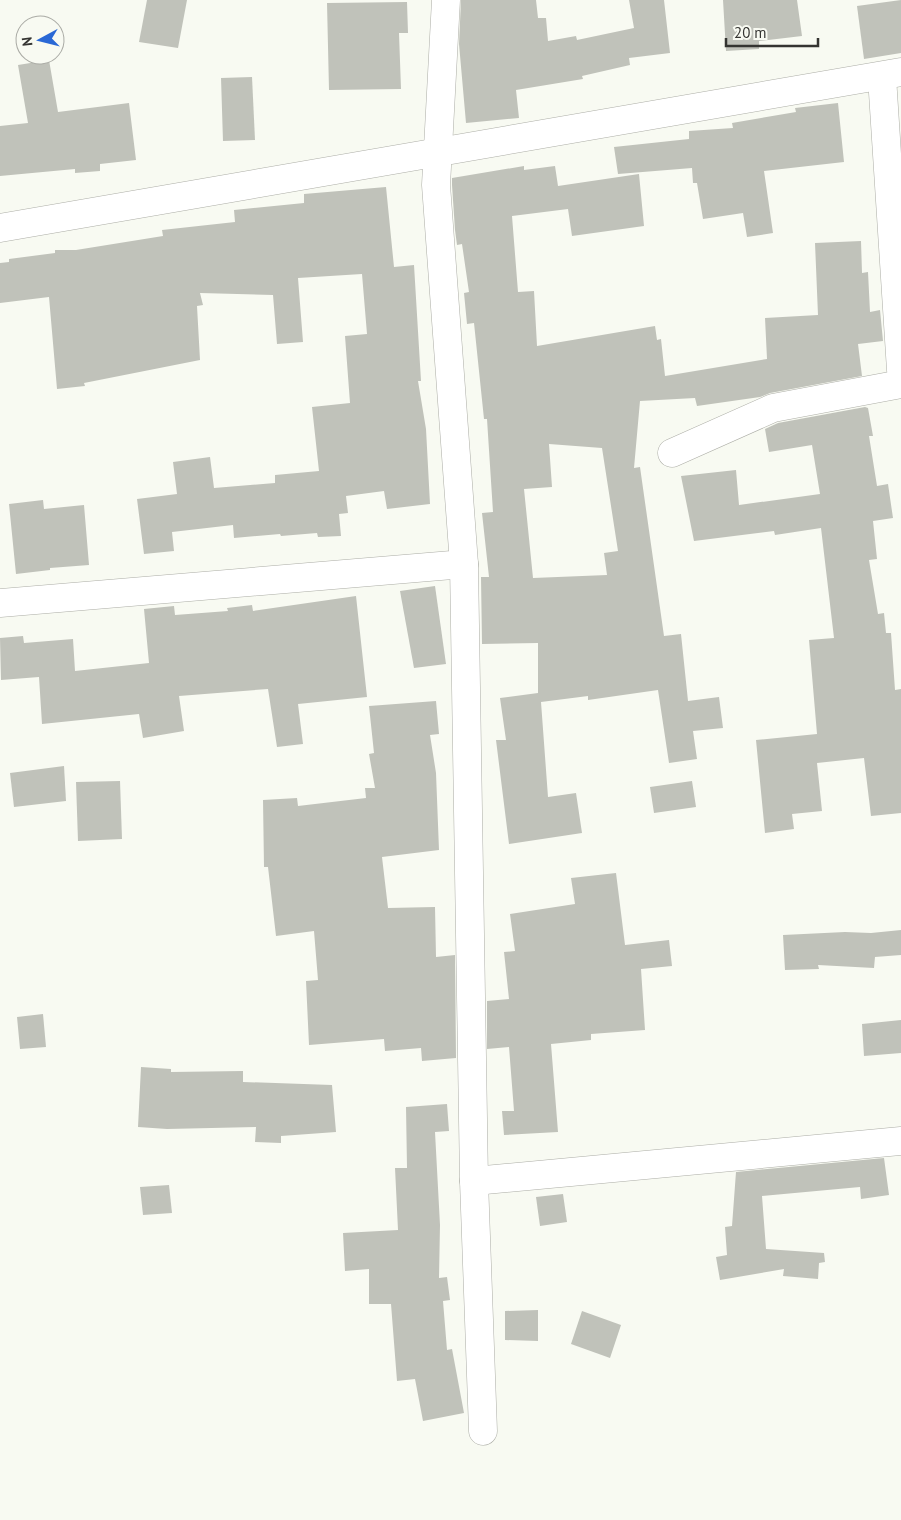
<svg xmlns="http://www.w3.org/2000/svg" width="901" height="1520" viewBox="0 0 901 1520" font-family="'PT Sans',sans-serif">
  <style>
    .building { fill: #c0c2ba; fill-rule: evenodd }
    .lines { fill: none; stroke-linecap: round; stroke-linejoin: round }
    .minor-casing { stroke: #acada6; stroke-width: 29 }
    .minor { stroke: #fff; stroke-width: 28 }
  </style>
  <rect width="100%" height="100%" fill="#f8faf2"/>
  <g class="building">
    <path d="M147 0H187L178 48 139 42Z"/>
    <path d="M461 0H536L538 18H546L548 41 576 36 577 40 634 28 629 0H664L670 53 629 58 630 65 582 76 583 79 516 90 519 118 466 123 459 44Z"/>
    <path d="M723 0H797L802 36 759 41V49L726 51Z"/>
    <path d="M901 0V53L864 59 857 6Z"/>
    <path d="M407 2 408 33H399L401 89 329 90 327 3Z"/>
    <path d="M49 60 58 112 129 103 136 160 100 164V171L75 173V169L0 176V126L28 123 18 65Z"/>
    <path d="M252 77 255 140 223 141 221 78Z"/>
    <path d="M838 103 844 162 764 171 773 233 747 237 743 213 703 219 697 183H693L692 168 618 174 614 147 689 139V131L733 128 732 123 796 112 795 108Z"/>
    <path d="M524 166V170L555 166 558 186 639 174 644 226 572 236 568 209 512 216 518 292 534 291 537 346 655 326 657 340 661 339 665 376 767 359 765 318 818 315 815 243 861 241 862 273 868 272 870 312 880 310 883 341 858 344 862 376 770 393 760 397 697 406 695 398 640 401 634 468 640 467 664 636 681 634 688 701 719 697 723 728 693 731 697 759 669 763 658 690 588 700V696L541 702 548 797 576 793 582 833 509 844 496 740H506L500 698 538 693V643L482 644 481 577H489L482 513 493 512 487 419H484L474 323 467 324 464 293 469 292 462 244 457 245 455 230 452 185V178ZM549 444 602 448 618 551 604 553 607 575 533 578 524 489 552 487Z"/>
    <path d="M386 187 394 267 414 265 421 381H418L426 429 430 504 387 509 384 491 346 496 348 513 339 514 341 536 318 537 317 533 281 536 280 534 234 538 233 525 172 532 174 551 144 554 137 499 177 494 173 462 210 457 214 488 275 483V475L319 471 312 407 350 403 345 336 367 334 362 274 298 278 303 342 277 344 273 295 200 293 203 305 197 306 200 360 84 383 85 386 57 389 49 297 0 303V263L9 262V259L55 253V250H76L163 236 162 230 235 222 234 210 304 203V194Z"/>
    <path d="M865 407 868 408 873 436H869L877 486 888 484 893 518 873 521 877 559 869 560 878 614 884 613 886 633H891L895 690 901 689V813L871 816 864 758 817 763 822 811 792 814 794 829 765 833 756 740 817 734 809 640 834 638 821 528 775 535 774 531 694 541 681 476 736 470 739 505 820 494 812 445 769 452 765 429 778 423Z"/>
    <path d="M43 500 44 509 84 505 89 565 50 568V570L16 574 9 504Z"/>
    <path d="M435 586 446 664 414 668 400 591Z"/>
    <path d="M356 596 367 697 298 704 303 744 277 747 268 689 179 696 184 731 143 738 139 714 42 724 39 677 1 680 0 638 23 636 24 643 73 639 75 671 149 663 144 609 174 606 175 615 228 611 227 608 252 605 253 611Z"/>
    <path d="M436 701 439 734 430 735 436 773 439 850 382 857 388 908 435 907 436 957 455 955 456 1058 422 1061 421 1048 385 1051 384 1039 309 1045 306 981 318 980 314 931 276 936 268 867H264L263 800 297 798 298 806 366 798 365 788H375L369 754 374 753 369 706Z"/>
    <path d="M64 766 66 801 14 807 10 773Z"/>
    <path d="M120 781 122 839 78 841 76 782Z"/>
    <path d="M692 781 696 807 654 813 650 787Z"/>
    <path d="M616 873 625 945 669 940 672 966 641 969 645 1030 591 1034V1040L551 1044 558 1132 504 1135 502 1111H514L509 1047 487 1049V1001L509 999 504 952 515 951 510 914 575 904 571 878Z"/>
    <path d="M901 930V955L875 957 874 968 818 965 819 969 785 970 783 935 845 932 871 933Z"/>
    <path d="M43 1014 46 1047 20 1049 17 1017Z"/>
    <path d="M901 1020V1053L864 1056 862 1024Z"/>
    <path d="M141 1067 171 1069V1072L243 1071V1082L332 1085 336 1132 281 1136V1143L255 1142 256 1127 167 1129 138 1127Z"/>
    <path d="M447 1104 449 1131 435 1132 440 1225 439 1278 447 1277 450 1300 443 1301 447 1350 452 1349 464 1413 423 1421 415 1379 397 1381 391 1304H369V1269L345 1271 343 1233 398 1230 395 1168H407L406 1107Z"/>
    <path d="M884 1158 889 1195 861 1199 860 1187 762 1196 766 1249 824 1253 825 1262 819 1263 818 1279 783 1276 784 1269 720 1280 716 1257 727 1255 725 1227 732 1226 736 1172Z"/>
    <path d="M169 1185 172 1213 143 1215 140 1187Z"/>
    <path d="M563 1194 567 1222 540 1226 536 1197Z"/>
    <path d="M538 1310V1341L505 1340V1311Z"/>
    <path d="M582 1311 621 1325 610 1358 571 1344Z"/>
  </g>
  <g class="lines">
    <g class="minor-casing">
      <g id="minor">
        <path d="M882 77 901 370"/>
        <path d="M0 228 901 72"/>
        <path d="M672 453 773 408 901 384"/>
        <path d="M464 564 474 1181 483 1431"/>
        <path d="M0 603 464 564 436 185 446 0"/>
        <path d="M474 1181 901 1141"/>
      </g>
    </g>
    <use href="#minor" class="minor"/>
  </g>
  <g transform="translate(40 40) rotate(263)"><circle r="24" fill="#f8faf2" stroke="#aaaba5"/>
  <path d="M0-4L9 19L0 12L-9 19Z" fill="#2a68d5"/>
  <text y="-8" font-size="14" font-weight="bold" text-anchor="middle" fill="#343431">N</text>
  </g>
  <path d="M726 38v8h92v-8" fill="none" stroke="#343431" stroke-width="2.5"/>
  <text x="734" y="38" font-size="15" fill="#343431" stroke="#f8faf2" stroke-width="4" paint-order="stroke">20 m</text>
</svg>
